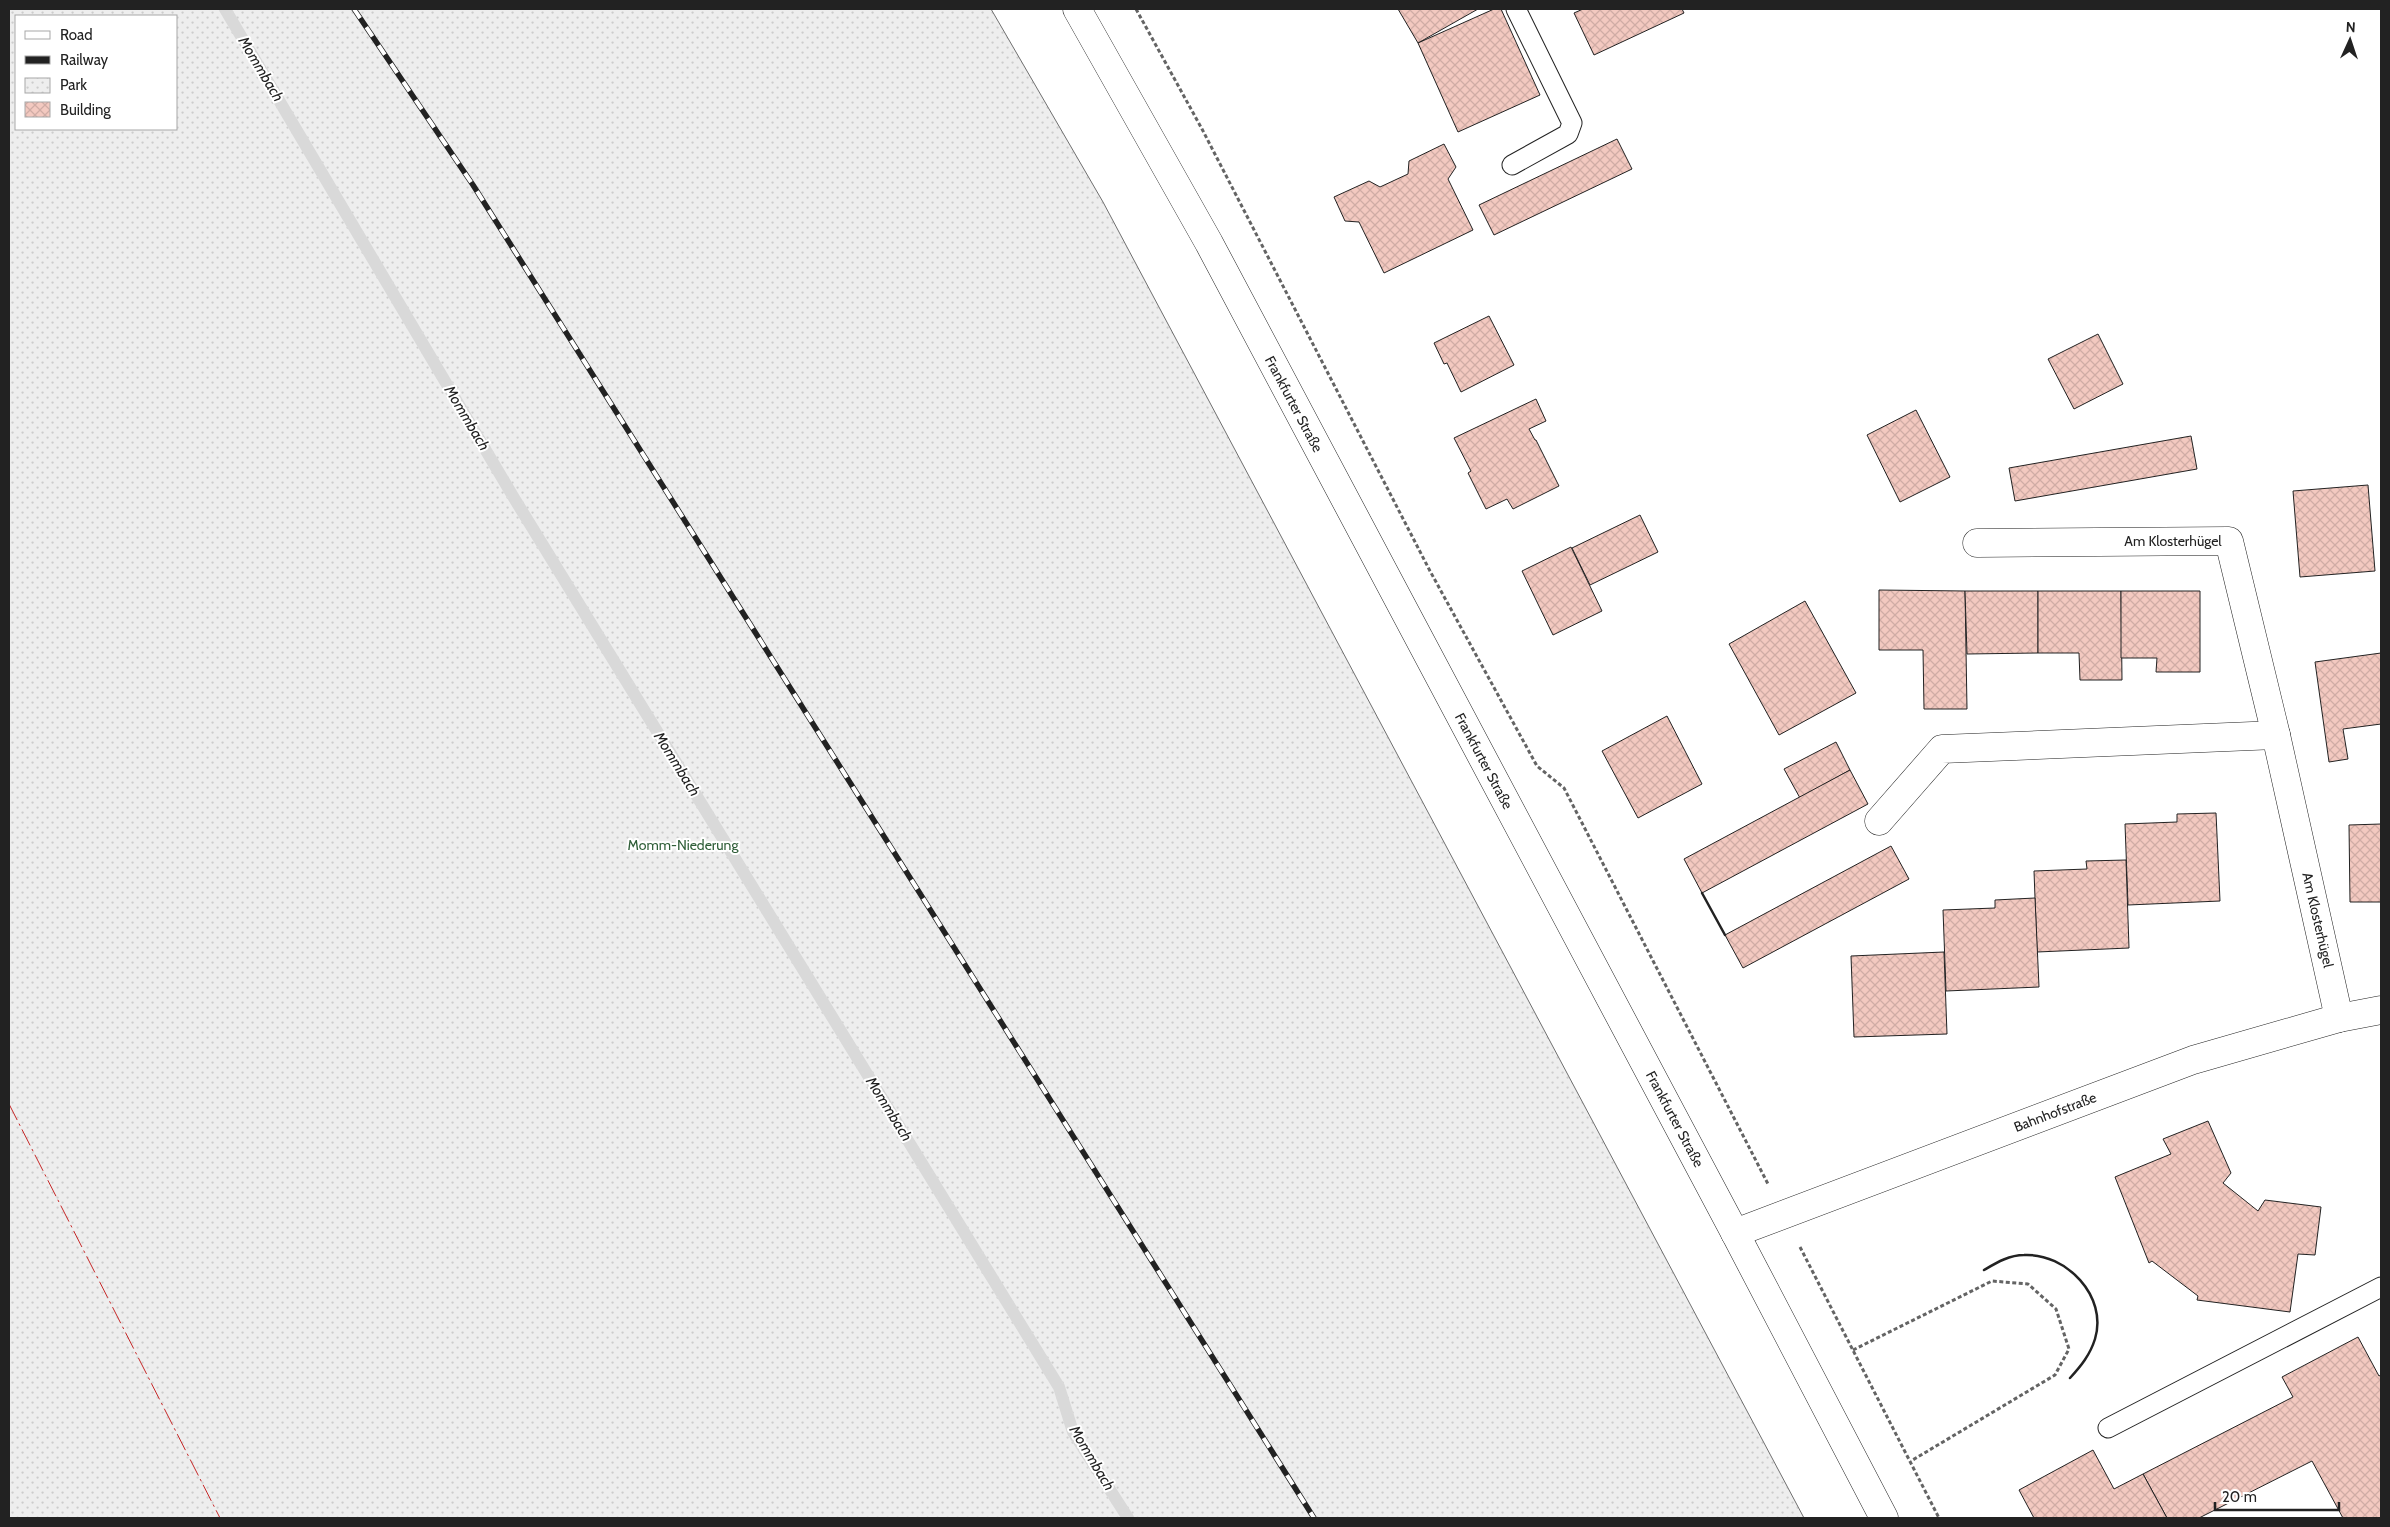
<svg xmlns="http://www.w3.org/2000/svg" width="2390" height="1527" viewBox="0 0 2390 1527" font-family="Cabin,sans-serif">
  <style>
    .park { fill: url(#park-dots); stroke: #6f6f6f; fill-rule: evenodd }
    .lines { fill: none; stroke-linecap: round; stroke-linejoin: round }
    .stream { stroke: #d9d9d9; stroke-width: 12 }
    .building { fill: url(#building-cross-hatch); stroke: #222 }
    .lane-casing { stroke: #222; stroke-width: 21 }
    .street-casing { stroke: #222; stroke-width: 29 }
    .secondary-casing { stroke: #222; stroke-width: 29 }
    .path { stroke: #646464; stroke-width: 3; stroke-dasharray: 4 2.5; stroke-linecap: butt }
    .lane { stroke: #fff; stroke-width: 19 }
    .street { stroke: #fff; stroke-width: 28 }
    .secondary { stroke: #fff; stroke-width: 28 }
    .rail-casing { stroke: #222; stroke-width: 5.5 }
    .rail { stroke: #fff; stroke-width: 4; stroke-dasharray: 11; stroke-linecap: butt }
    .wall { stroke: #222; stroke-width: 2.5 }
    .power { stroke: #c62828; stroke-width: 1; stroke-dasharray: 18 4 2.5 4; stroke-linecap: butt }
    .labels { text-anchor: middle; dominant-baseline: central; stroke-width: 4; stroke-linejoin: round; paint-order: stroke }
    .street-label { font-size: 14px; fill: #222; stroke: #fff }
    .park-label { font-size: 14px; fill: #2f5e38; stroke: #fff }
    .water-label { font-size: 15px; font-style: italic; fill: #222; stroke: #fff }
  </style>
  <defs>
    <pattern id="park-dots" width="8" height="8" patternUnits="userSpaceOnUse" patternTransform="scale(1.25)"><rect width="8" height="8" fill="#eee"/><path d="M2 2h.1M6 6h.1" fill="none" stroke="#ccc" stroke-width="1.8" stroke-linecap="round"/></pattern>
    <pattern id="building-cross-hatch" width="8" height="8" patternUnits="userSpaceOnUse" patternTransform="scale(1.25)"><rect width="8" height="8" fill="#f3c9c0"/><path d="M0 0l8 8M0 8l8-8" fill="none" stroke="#d0aca5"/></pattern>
  </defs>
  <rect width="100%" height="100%" fill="#fff"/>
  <path class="park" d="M9 9H991L1103 202 1804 1518H9ZM16 16H176V129H16Z"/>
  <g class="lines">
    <path class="stream" d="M225 9 514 498 1059 1387 1073 1432 1128 1518"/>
  </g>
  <g class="building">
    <path d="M1398 9H1478L1418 43Z"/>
    <path d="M1494 9H1501L1540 95 1458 132 1418 43Z"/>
    <path d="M1583 9H1682L1684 13 1594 55 1574 13Z"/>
    <path d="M1617 139 1632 169 1494 235 1479 205Z"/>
    <path d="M1444 144 1456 167 1448 179 1473 230 1384 273 1359 222 1345 221 1334 197 1369 181 1380 187 1408 174 1409 161Z"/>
    <path d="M1489 316 1514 365 1461 392 1447 363 1444 364 1434 343Z"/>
    <path d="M2098 334 2123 384 2074 409 2048 359Z"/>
    <path d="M1536 399 1546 421 1529 429 1535 440H1536L1559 486 1513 509 1507 499 1486 509 1468 473 1471 471 1454 438Z"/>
    <path d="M1916 410 1950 477 1900 502 1867 435Z"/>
    <path d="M2191 436 2197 469 2015 501 2009 468Z"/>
    <path d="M2368 485 2375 571 2300 577 2293 491Z"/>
    <path d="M1640 515 1658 552 1590 585 1572 548Z"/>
    <path d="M1571 547 1602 611 1553 635 1522 571Z"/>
    <path d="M1879 590 1965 591 1967 709H1924L1923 650H1879Z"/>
    <path d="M1965 591H2038V653L1967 654Z"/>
    <path d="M2038 591H2121L2122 680H2080L2079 653H2038Z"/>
    <path d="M2121 591H2200V672H2156L2157 658H2121Z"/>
    <path d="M1805 601 1856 693 1779 735 1729 644Z"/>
    <path d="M2381 653V724L2343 729 2348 759 2329 762 2315 662Z"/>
    <path d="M1667 716 1702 784 1638 818 1602 751Z"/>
    <path d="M1836 742 1850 770 1800 798 1784 769Z"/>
    <path d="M1850 770 1868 804 1702 893 1684 859Z"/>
    <path d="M2216 813 2220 901 2128 905 2125 824 2177 822V814Z"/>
    <path d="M2381 824V902H2350L2349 825Z"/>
    <path d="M1891 846 1909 879 1743 968 1725 935Z"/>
    <path d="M2126 860 2129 948 2037 952 2034 871 2087 869 2086 861Z"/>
    <path d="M2035 898 2039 987 1946 991 1943 910 1995 908V900Z"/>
    <path d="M1944 952 1947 1034 1854 1037 1851 956Z"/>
    <path d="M2208 1121 2231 1173 2223 1183 2258 1211 2265 1200 2321 1207 2315 1255 2298 1254 2290 1312 2197 1300 2198 1296 2152 1261 2149 1263 2115 1177 2171 1154 2163 1139Z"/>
    <path d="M2358 1337 2379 1376 2381 1375V1518H2343L2312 1461 2199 1518H2167L2143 1474 2293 1397 2282 1377Z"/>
    <path d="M2093 1450 2114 1489 2143 1474 2167 1518H2034L2019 1490Z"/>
  </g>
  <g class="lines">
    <g class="lane-casing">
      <g id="lane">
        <path d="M1512 165 1568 134 1572 123 1516 9"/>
        <path d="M2108 1428 2381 1287"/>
      </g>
    </g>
    <g class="street-casing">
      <g id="street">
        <path d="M1977 543 2229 541 2276 735 2339 1018"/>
        <path d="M1879 821 1942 749 2276 735"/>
      </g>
    </g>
    <g class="secondary-casing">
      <g id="secondary">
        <path d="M1077 9 1209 243 1735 1233 1884 1518"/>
        <path d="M1735 1233 2193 1060 2339 1018 2381 1010"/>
      </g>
    </g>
    <g class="path">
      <path d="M1136 9 1202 129 1430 571 1537 766 1564 788 1768 1184"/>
      <path d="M1800 1247 1939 1518"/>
      <path d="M1853 1350 1992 1281 2028 1284 2056 1309 2069 1349 2055 1375 1911 1461"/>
    </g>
    <use href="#lane" class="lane"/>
    <use href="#street" class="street"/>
    <use href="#secondary" class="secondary"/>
    <g class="rail-casing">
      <path id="rail" d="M354 9 473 185 1314 1518"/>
    </g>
    <use href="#rail" class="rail"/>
    <g class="wall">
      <path d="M1702 893 1725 935"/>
      <path d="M1984 1270C1996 1263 2009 1255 2024 1255 2066 1253 2108 1296 2095 1339 2090 1355 2081 1366 2070 1378"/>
    </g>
    <path class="power" d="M9 1104 220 1518"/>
  </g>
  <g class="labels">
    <g class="street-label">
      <text transform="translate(1294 404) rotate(62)">Frankfurter Straße</text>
      <text x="2173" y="541">Am Klosterhügel</text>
      <text transform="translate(1484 761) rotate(62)">Frankfurter Straße</text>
      <text transform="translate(2318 920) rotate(77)">Am Klosterhügel</text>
      <text transform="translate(2055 1112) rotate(-21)">Bahnhofstraße</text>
      <text transform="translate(1675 1119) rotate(62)">Frankfurter Straße</text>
    </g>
    <g class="park-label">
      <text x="683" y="845">Momm-Niederung</text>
    </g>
    <g class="water-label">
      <text transform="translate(261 69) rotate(59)">Mommbach</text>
      <text transform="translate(467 418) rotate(59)">Mommbach</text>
      <text transform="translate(677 764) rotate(58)">Mommbach</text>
      <text transform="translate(889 1109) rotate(58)">Mommbach</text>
      <text transform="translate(1092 1458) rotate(59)">Mommbach</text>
    </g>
  </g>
  <rect width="2390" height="1527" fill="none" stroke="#222222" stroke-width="20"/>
  <rect x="15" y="15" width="162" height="115" fill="#ffffff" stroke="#a7a7a7"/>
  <rect x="25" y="31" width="25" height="8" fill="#ffffff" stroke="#a7a7a7"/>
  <text x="60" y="40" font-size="15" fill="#222222">Road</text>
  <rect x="25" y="56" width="25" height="8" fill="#222222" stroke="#a7a7a7"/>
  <text x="60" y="65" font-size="15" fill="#222222">Railway</text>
  <rect x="25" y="78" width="25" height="15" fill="url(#park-dots)" stroke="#a7a7a7"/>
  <text x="60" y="90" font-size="15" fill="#222222">Park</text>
  <rect x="25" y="102" width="25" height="15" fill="url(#building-cross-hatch)" stroke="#a7a7a7"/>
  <text x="60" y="115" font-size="15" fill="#222222">Building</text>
  <g transform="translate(2350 40) rotate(3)" stroke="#ffffff" stroke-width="4" paint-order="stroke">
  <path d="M0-4L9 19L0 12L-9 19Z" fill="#222222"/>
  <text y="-8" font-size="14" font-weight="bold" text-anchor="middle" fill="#222222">N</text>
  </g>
  <path d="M2215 1502v8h124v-8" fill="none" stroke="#222222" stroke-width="2.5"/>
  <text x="2222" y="1502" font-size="15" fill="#222222" stroke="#ffffff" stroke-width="4" paint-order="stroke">20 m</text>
</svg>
